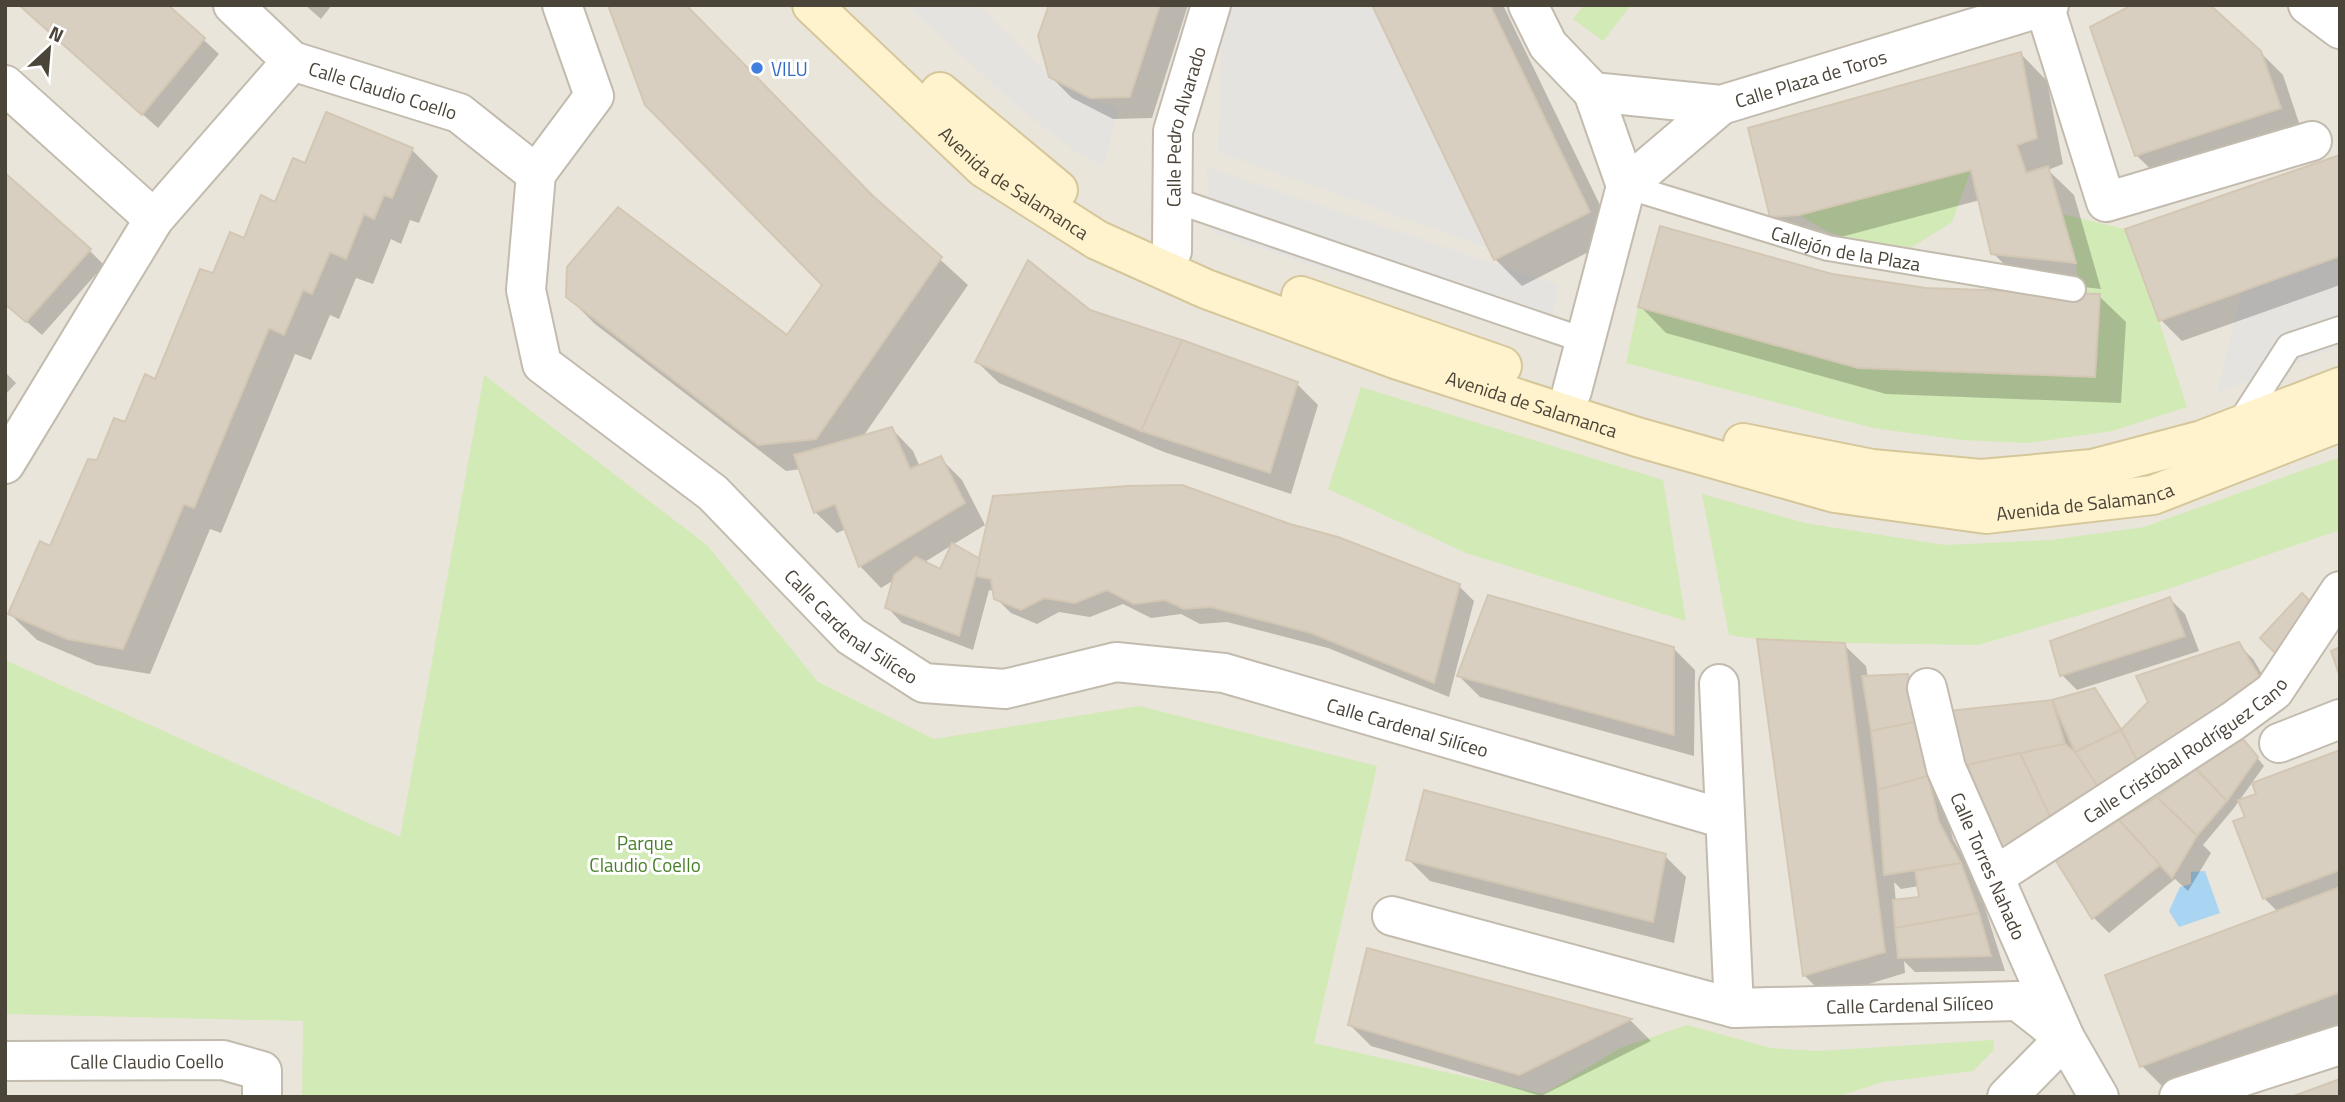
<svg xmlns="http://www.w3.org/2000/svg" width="2345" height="1102" viewBox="0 0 2345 1102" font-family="'Titillium Web',sans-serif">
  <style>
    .residential { fill: #eae5da }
    .green { fill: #d2eab5 }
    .parking { fill: #e5e3e0 }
    .water { fill: #a9d4f2 }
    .shadow { fill: #0003; fill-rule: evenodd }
    .building { fill: #d8cfc1; stroke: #d3c7b4; stroke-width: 2 }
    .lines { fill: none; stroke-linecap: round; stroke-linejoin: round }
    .lane-casing { stroke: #c2bbae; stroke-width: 28 }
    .street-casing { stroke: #c2bbae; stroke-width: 42 }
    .secondary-casing { stroke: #d6c79b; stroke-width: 42 }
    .lane { stroke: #fff; stroke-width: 24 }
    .street { stroke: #fff; stroke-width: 38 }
    .secondary { stroke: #fff3cd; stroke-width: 38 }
    .shop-dot { fill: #3f7fe0; stroke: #fff; stroke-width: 2.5 }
    .labels { text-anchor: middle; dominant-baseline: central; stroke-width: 6; stroke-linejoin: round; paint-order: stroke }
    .shop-label { font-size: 19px; fill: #366cbe; stroke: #fff; text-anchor: start }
    .street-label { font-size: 19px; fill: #4b4439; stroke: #fff }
    .park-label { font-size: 19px; fill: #4a7f2a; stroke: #fff }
  </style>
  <rect width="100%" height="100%" fill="#f6f3ec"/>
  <rect class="residential" x="5" y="5" width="2335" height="1092"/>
  <g class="green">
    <path d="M1584 5H1631L1603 41 1573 19Z"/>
    <path d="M1971 170 1952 222 1912 247 1857 241 1828 232 1799 215Z"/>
    <path d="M2061 214 2125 229 2159 321 2187 407 2112 431 2028 443 1961 440 1873 428 1626 363 1638 307 1858 368 2095 377 2100 294 2080 293 2076 263Z"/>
    <path d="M484 375 707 545 818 682 934 739 1139 706 1377 766 1314 1043 1544 1094 1620 1048 1687 1025 1771 1048 1819 1051 1994 1040 1993 1051 1973 1071 1883 1082 1836 1097H302L303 1021 5 1014V660L400 837Z"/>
    <path d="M1361 387 1663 480 1686 621 1466 553 1328 489Z"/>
    <path d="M2340 457V530L2165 590 1978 645 1845 643 1757 639 1729 635 1702 494 1805 523 1945 545 2050 540 2144 527Z"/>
  </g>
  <g class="parking">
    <path d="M907 5H979L1057 84 1118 109 1104 167 1072 149 1014 104Z"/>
    <path d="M1233 5H1372L1488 248 1218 152 1222 27Z"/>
    <path d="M1206 167 1558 285 1548 341 1212 233Z"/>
    <path d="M2340 256V347L2217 393 2241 292Z"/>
  </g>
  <path class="water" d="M2205 871 2220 913 2179 927 2169 911 2180 887 2191 884V872Z"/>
  <g class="shadow">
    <path d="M20 5H166L219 54 158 128Z"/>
    <path d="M305 5H332L321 19Z"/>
    <path d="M1051 5H1188L1152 118 1113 119 1072 98 1050 76Z"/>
    <path d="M1374 5H1503L1616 238 1522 286 1495 259Z"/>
    <path d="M2260 52 2283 75 2301 129 2158 176 2136 155Z"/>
    <path d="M2021 54 2047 81 2063 164 2048 170 2074 195 2101 289 2020 280 1993 253 1980 200 1826 241 1798 243 1771 216Z"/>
    <path d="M412 150 438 176 419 223 410 220 401 244 391 239 373 284 356 278 339 319 330 315 311 360 295 354 221 533 210 529 150 674 96 665 37 640 10 614 51 548 99 462 156 381 214 275 276 204 306 165Z"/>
    <path d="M2340 157V285L2182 341 2161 320Z"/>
    <path d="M875 200 968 285 862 438 892 429 913 451 920 467 940 458 962 480 985 525 923 563 941 571 981 561 1459 586 1474 601 1449 697 1328 648 1227 622 1200 624 1181 614 1151 618 1123 604 1090 617 1059 612 1037 624 1011 613 996 598 994 591 989 590 973 650 902 623 887 607 894 580 881 588 860 566 846 529 837 533 815 512 801 469 786 471 595 324 568 297 787 338 824 284Z"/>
    <path d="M89 250 104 265 42 335 5 303Z"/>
    <path d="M1832 276 1926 290 2099 296 2126 322 2121 403 1886 394 1666 333 1640 306Z"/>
    <path d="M1089 311 1297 384 1318 405 1291 494 1164 452 999 383 977 362Z"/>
    <path d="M5 372 16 383 5 395Z"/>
    <path d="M2170 599 2185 614 2199 651 2077 690 2062 675Z"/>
    <path d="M1760 641 1844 645 1866 666 1868 678 1907 675 1915 683 1953 839 1976 880 2005 971 1915 972 1904 961 1905 973 1826 997 1805 976ZM1894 882 1901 889 1919 886 1921 899 1896 902Z"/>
    <path d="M2238 644 2253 659 2278 701 1973 782 1958 767 2052 702 2095 690 2102 698 2123 731Z"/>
    <path d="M1673 648 1695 670 1694 756 1480 697 1459 676Z"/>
    <path d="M2250 749 2264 766 2234 808 2203 845 2211 853 2188 891 2175 879 2109 933 2094 918 2057 860 2157 799Z"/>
    <path d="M2340 752V1028L2168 1092 2142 1066 2278 912 2264 898 2247 818 2258 795Z"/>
    <path d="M1665 856 1686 877 1674 943 1430 881 1408 859Z"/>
    <path d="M1368 950 1631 1021 1651 1041 1541 1096 1371 1046 1350 1025Z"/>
  </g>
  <g class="building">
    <path d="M19 5H168L205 38 142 115Z"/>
    <path d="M608 5H686L873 196 942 257 816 439 758 445 566 297 567 267 618 207 787 335 822 285 645 105Z"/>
    <path d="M1049 5H1160L1130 97 1090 98 1049 77 1038 36Z"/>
    <path d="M1372 5H1490L1590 212 1494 260Z"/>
    <path d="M2132 5H2210L2261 51 2281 108 2135 156 2090 27Z"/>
    <path d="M2021 52 2037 138 2017 145 2026 173 2048 166 2076 263 1991 254 1971 170 1799 215 1770 217 1748 128Z"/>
    <path d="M326 112 413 148 392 198 384 195 374 219 364 214 346 259 330 252 312 294 303 290 284 335 269 328 194 508 184 504 123 649 67 639 8 614 40 541 50 546 88 459 97 460 114 418 125 422 145 374 155 379 200 269 213 273 230 232 244 238 261 195 275 202 293 158 305 163Z"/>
    <path d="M2340 155V256L2159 321 2125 229Z"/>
    <path d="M5 173 91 249 26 322 5 304Z"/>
    <path d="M1660 226 1832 274 1926 288 2100 294 2095 377 1858 368 1638 307Z"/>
    <path d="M1028 260 1090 310 1182 340 1141 431 975 362Z"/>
    <path d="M1182 340 1298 382 1270 473 1141 431Z"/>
    <path d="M892 427 910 469 941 456 965 503 859 567 835 504 814 513 794 455Z"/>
    <path d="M1182 485 1290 524 1338 537 1460 584 1434 683 1311 633 1211 607 1184 609 1165 600 1134 604 1107 590 1075 603 1044 598 1021 610 994 599 991 579 975 576 993 496 1128 486Z"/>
    <path d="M952 543 980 559 959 636 885 608 894 575 916 557 940 569Z"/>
    <path d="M2302 593 2320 611 2278 656 2260 638Z"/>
    <path d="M1488 595 1674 647V735L1457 676Z"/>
    <path d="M2170 597 2185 636 2060 676 2050 641Z"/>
    <path d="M1757 639 1845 643 1885 952 1803 976Z"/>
    <path d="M2239 642 2264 685 2143 772 2121 730 2148 702 2136 676Z"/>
    <path d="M2340 647V677L2331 651Z"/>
    <path d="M1908 674 1915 722 1871 731 1862 676Z"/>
    <path d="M2095 688 2121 730 2075 752 2052 700Z"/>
    <path d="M2052 700 2065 744 1956 768 1949 711Z"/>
    <path d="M1915 722 1928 776 1878 790 1871 731Z"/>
    <path d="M2121 730 2143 772 2102 793 2075 752Z"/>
    <path d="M2243 739 2258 757 2227 801 2196 769Z"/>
    <path d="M2065 744 2075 752 2102 793 2053 823 2020 753Z"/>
    <path d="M2340 750V870L2263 899 2233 821 2245 817 2238 800 2256 794 2252 783Z"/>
    <path d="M2020 753 2053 823 2003 850 1967 765Z"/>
    <path d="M2196 769 2227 801 2197 836 2157 797Z"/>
    <path d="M1928 776 1939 822 1961 863 1884 875 1878 790Z"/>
    <path d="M1424 790 1666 854 1653 922 1406 860Z"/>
    <path d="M2157 797 2197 836 2172 878 2119 820Z"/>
    <path d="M2119 820 2160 865 2092 919 2055 859Z"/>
    <path d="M1961 863 1979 913 1895 928 1893 900 1919 897 1915 871Z"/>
    <path d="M2340 887V992L2140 1067 2105 975Z"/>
    <path d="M1979 913 1991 956 1898 958 1895 928Z"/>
    <path d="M1367 948 1632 1019 1519 1075 1348 1025Z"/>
    <path d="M2340 1079V1097H2291Z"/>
  </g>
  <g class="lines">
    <g class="lane-casing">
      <g id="lane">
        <path id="s1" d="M1626 186 1828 248 2073 289"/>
        <path d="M1171 199 1586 341"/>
        <path d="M2238 425 2289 346 2340 329"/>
      </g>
    </g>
    <g class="street-casing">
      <g id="street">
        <path d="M233 5 292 61"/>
        <path id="s2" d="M562 5 594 96 536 174 526 290 542 364 713 493 851 636 924 683 1005 689 1116 662 1224 673 1725 819"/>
        <path id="s3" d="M1528 5 1548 45 1593 92 1721 105 2049 5"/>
        <path d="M2308 5 2340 29"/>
        <path d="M2045 8 2106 202 2312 141"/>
        <path d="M5 85 154 219"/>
        <path d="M1626 186 1721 105"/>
        <path id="s4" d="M1172 251 1173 131 1211 5"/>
        <path d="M1572 391 1626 186 1593 92"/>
        <path id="s5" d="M5 464 154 219 292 61 459 113 536 174"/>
        <path d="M1719 684 1734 1008"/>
        <path id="s6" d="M1927 688 1946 768 2065 1038 2007 1097"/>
        <path d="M2279 743 2340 719"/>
        <path id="s7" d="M1995 876 2233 721 2274 691 2340 591"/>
        <path id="s8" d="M1392 916 1734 1008 2018 1001 2065 1038 2099 1097"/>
        <path id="s9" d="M5 1061 223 1060 262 1071V1097"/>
        <path d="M2179 1097 2340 1045"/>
      </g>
    </g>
    <g class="secondary-casing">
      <g id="secondary">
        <path id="s10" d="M812 5 984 168 1097 240 1206 289 1398 360 1637 437 1835 493 1986 514 2153 495 2340 422"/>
        <path d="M940 92 1058 190"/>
        <path d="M1301 296 1502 366"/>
        <path d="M1743 443 1872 469 1981 479 2092 469 2202 440 2340 387"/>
      </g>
    </g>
    <use href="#lane" class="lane"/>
    <use href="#street" class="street"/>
    <use href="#secondary" class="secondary"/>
  </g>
  <circle class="shop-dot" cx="757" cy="68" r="7"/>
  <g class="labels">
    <g class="shop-label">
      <text x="771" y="68">VILU</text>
    </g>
    <g class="street-label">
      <text stroke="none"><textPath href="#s3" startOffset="332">Calle Plaza de Toros</textPath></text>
      <text stroke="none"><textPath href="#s5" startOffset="592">Calle Claudio Coello</textPath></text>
      <text stroke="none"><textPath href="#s4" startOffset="126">Calle Pedro Alvarado</textPath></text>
      <text stroke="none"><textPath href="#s10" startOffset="270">Avenida de Salamanca</textPath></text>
      <text stroke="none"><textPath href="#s1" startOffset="229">Callejón de la Plaza</textPath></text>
      <text stroke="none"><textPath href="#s10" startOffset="836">Avenida de Salamanca</textPath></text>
      <text stroke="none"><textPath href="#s10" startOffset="1404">Avenida de Salamanca</textPath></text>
      <text stroke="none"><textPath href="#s2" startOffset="793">Calle Cardenal Silíceo</textPath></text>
      <text stroke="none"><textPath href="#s2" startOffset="1381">Calle Cardenal Silíceo</textPath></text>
      <text stroke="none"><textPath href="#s7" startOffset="228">Calle Cristóbal Rodríguez Cano</textPath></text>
      <text stroke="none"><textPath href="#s6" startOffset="189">Calle Torres Nahado</textPath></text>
      <text stroke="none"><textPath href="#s8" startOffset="530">Calle Cardenal Silíceo</textPath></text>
      <text stroke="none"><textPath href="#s9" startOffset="142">Calle Claudio Coello</textPath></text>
    </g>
    <g class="park-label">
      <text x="645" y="842">Parque<tspan x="645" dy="22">Claudio Coello</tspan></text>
    </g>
  </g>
  <rect width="2345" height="1102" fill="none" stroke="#4b4439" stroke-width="14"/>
  <g transform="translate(49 49) rotate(26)" stroke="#ffffff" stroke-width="5" paint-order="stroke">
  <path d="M0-5L12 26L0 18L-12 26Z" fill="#4b4439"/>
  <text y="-10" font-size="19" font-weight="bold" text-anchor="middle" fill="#4b4439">N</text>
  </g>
</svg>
